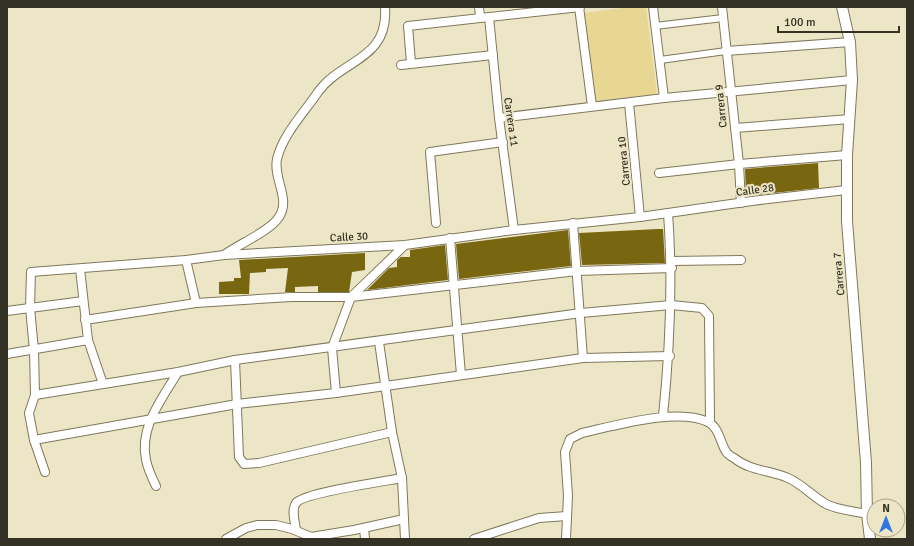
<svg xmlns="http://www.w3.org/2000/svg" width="914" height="546" viewBox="0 0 914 546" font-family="Signika,sans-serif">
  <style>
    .green { fill: #e8d693 }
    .building { fill: #796610 }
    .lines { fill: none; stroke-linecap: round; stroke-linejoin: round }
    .pedestrian-casing { stroke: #7f785c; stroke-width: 8 }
    .minor-casing { stroke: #7f785c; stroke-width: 10 }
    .tertiary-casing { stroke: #7f785c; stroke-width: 12 }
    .pedestrian { stroke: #fff; stroke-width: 6 }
    .minor { stroke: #fff; stroke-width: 8 }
    .tertiary { stroke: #fff; stroke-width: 10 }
    .labels { text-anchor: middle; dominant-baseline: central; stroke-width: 4; stroke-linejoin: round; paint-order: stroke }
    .street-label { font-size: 11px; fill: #343125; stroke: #ede6c6 }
  </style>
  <rect width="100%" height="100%" fill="#ede6c6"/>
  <path class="green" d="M630 7H646L657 94 595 101 584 13Z"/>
  <g class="building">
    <path d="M818 163 819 188 746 196 745 169Z"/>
    <path d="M658 229H663L665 263 582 265 579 233Z"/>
    <path d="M568 230 571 266 459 279 456 244Z"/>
    <path d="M445 245 448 280 367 290 389 268 397 267V260L401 257H410V250Z"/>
    <path d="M365 253V270L352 272 349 292H318V286L295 287V292H285L288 268 266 269V272L250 273 249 294H219V282L234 281V278H241L239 260Z"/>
  </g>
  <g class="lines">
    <g class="pedestrian-casing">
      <g id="pedestrian">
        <path d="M655 26 723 18"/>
        <path d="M660 60 726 51"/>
      </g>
    </g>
    <g class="minor-casing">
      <g id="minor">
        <path d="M479 7 480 17"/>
        <path d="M579 7 592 106"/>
        <path d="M653 7 664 98"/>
        <path d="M722 7 739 164 741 203"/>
        <path d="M489 17 499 118 514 230"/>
        <path d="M726 51 850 42"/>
        <path d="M411 63 408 26 580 7"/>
        <path d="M401 65 493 55"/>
        <path d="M629 103 640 217"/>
        <path d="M499 118 664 98 852 80"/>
        <path d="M735 128 850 119"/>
        <path d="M659 173 739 164 847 155"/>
        <path d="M436 223 430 152 503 142"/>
        <path d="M573 223 583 358"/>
        <path d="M450 238 461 375"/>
        <path d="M224 255C239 244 270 231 279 217 291 199 273 179 277 159 283 134 304 113 318 92 342 59 389 60 385 7"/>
        <path d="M186 260 196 303"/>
        <path d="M672 261 741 260"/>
        <path d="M80 269 88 340 103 384"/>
        <path d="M7 311 83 301"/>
        <path d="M85 320 196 303 291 297H351L577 271 672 268"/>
        <path d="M379 342 392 432 402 478 405 539"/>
        <path d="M7 354 88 340"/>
        <path d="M235 360 239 457 244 464 259 463 392 432"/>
        <path d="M336 393 332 348 351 297 405 245"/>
        <path d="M35 395 178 372 235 360 581 313 671 305 702 308 709 316 710 422"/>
        <path d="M663 416C670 348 673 281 668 213"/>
        <path d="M34 440 237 404 336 393 583 358 670 356"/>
        <path d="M45 472 34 440 29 413 35 395 34 350 30 308 31 272 186 260 224 255 405 245 514 230 640 217 752 201 846 190"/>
        <path d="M156 486C152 478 148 469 146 460 139 427 162 399 178 372"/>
        <path d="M364 528 365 539"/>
        <path d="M296 530C295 522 291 510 296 503 303 493 386 481 402 478"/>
        <path d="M226 539 246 528 257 525H276L292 529 311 537 354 530 404 519"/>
        <path d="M474 539 539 518 567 516"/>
        <path d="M566 539 568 496 565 452 570 439 582 433C614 426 679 407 708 422 720 428 720 444 727 453 729 455 732 457 734 458 750 471 770 470 788 478 802 484 812 496 826 504 837 510 854 511 867 514"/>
      </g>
    </g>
    <g class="tertiary-casing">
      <path id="tertiary" d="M842 7 850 42 852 80 847 155V221L866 463 867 514 870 539"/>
    </g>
    <use href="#pedestrian" class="pedestrian"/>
    <use href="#minor" class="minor"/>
    <use href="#tertiary" class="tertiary"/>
  </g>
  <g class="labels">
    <g class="street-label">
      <text transform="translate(721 106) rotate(-96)">Carrera 9</text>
      <text transform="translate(511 122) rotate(82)">Carrera 11</text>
      <text transform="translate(624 161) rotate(-96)">Carrera 10</text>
      <text transform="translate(755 190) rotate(-8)">Calle 28</text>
      <text transform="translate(349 237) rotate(-3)">Calle 30</text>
      <text transform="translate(839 274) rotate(-95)">Carrera 7</text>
    </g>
  </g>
  <rect width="914" height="546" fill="none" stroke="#343125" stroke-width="16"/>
  <g transform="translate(886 518)"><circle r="19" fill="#ede6c6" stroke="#a39e86"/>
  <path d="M0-3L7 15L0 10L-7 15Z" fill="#3075e2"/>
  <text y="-6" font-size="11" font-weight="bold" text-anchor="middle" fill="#343125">N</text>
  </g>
  <path d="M778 26v6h121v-6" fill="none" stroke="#343125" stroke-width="2"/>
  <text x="784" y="26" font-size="12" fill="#343125" stroke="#ede6c6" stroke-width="3" paint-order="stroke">100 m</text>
</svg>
